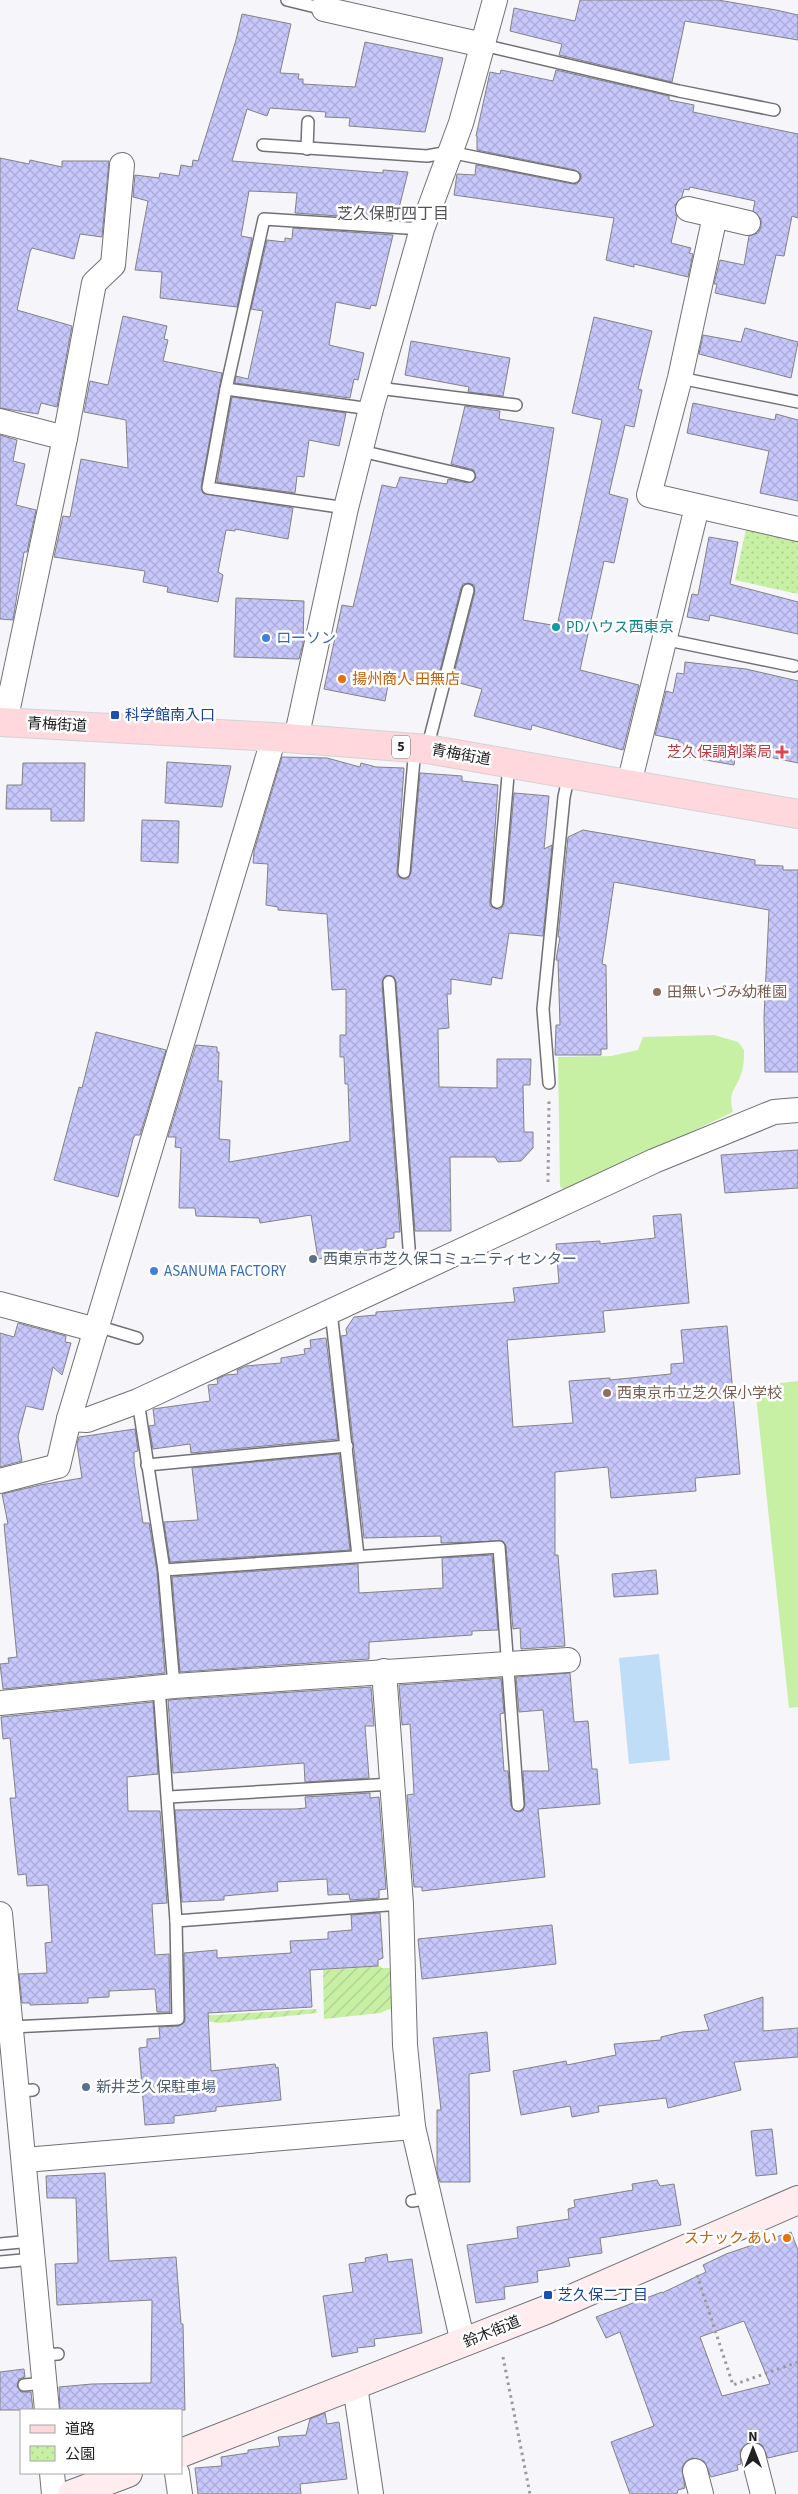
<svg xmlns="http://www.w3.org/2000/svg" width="798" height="2494" viewBox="0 0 798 2494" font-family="'Source Sans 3','Noto Sans JP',sans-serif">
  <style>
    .grass { fill: #c8f0a4 }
    .park { fill: url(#park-dots) }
    .garden { fill: url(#garden-furrows) }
    .water { fill: #c0ddf7 }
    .building { fill: url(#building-cross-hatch); stroke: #828286; fill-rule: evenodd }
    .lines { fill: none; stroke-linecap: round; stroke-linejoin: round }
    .service-casing { stroke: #717175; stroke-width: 14 }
    .minor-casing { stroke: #717175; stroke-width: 26 }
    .secondary-casing { stroke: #717175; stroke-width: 30 }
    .primary-casing { stroke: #d3d3d3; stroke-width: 30 }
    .path { stroke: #9a9a9e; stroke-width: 3; stroke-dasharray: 2.5 4; stroke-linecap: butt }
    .service { stroke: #fff; stroke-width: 11 }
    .minor { stroke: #fff; stroke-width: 24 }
    .secondary { stroke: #feecee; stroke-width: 28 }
    .primary { stroke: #fed8dd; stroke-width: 28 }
    .culture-dot { fill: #0f9aa8; stroke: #fff; stroke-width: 2 }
    .shop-dot { fill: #3f7fe0; stroke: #fff; stroke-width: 2 }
    .food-dot { fill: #e8710a; stroke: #fff; stroke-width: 2 }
    .transit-dot { fill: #1a4fb4; stroke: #fff; stroke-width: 2 }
    .health-dot { fill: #e0444e; stroke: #fff; stroke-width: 2 }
    .education-dot { fill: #8d6e63; stroke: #fff; stroke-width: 2 }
    .service-dot { fill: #5c6f8a; stroke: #fff; stroke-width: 2 }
    .labels { text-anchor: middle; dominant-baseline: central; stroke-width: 5; stroke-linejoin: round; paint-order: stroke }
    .shield { fill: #fff; stroke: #646464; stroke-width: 1 }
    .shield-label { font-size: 14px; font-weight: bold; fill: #212122 }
    .culture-label { font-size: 15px; fill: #0d838f; stroke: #fff; text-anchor: start }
    .shop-label { font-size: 15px; fill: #366cbe; stroke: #fff; text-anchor: start }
    .food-label { font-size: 15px; fill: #c56008; stroke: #fff; text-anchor: start }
    .transit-label { font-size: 15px; fill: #164399; stroke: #fff; text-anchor: start }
    .street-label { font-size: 15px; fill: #212122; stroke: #fff }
    .health-label { font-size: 15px; fill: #be3a42; stroke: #fff; text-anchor: end }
    .education-label { font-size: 15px; fill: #785e54; stroke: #fff; text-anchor: start }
    .service-label { font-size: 15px; fill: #4e5e75; stroke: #fff; text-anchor: start }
    .neighbourhood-label { font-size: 16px; fill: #555559; stroke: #fff }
  </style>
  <defs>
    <pattern id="park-dots" width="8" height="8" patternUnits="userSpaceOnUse" patternTransform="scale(1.25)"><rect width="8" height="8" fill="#c8f0a4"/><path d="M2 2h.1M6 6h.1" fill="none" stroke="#acce8d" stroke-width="1.8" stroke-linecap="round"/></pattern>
    <pattern id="garden-furrows" width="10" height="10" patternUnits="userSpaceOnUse" patternTransform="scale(1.25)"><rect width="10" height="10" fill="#c8f0a4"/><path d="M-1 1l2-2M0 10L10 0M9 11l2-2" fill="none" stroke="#acce8d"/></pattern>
    <pattern id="building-cross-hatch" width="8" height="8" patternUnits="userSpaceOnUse" patternTransform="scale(1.25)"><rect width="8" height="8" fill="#c7c7fb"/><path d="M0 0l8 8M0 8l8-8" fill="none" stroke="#ababd7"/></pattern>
  </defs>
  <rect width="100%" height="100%" fill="#f5f5fa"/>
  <g class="grass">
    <path d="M714 1035 738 1042 744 1050C744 1058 744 1067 741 1074 735 1092 728 1090 733 1112L567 1191 560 1187 558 1057 611 1056 638 1050 643 1037Z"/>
    <path d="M798 1381V1707L789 1708 755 1386Z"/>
  </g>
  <path class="park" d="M747 525 798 537V594L735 580Z"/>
  <g class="garden">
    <path d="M381 1966V1968H390L392 2008 380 2013 324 2019 323 1970Z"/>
    <path d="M316 2009 317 2013 220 2023 205 2021 198 2016Z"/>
  </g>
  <path class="water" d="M659 1654 670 1760 629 1764 619 1658Z"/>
  <g class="building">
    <path d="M580 0H718L776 10 798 15V40L685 21 672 82 559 55 562 44 510 31 514 8 575 21Z"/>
    <path d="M242 14 291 24 280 73 299 74 298 79H303V84L355 87 365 42 443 58 425 132 349 126 350 118 325 117 326 112 270 108 267 116 247 109 232 161 383 173V170L408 172 396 220 295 213 297 193 249 191 241 236 252 238 237 307 160 298 162 272 135 270 148 201 133 197 135 175 159 178 160 173 179 176 181 165 192 167 193 160 198 161 236 40Z"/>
    <path d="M501 70 553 81 556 70 669 96V100L694 105 693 112 798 134V218L792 216 784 256 776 255 765 304 715 293 717 284H714L720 260 744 265 749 236 758 233 761 227V219L753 211 755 201 690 187 689 190 684 189 682 197 675 205 677 217 671 243 691 248 689 253 693 254 688 277 634 264V267L606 260 614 218 454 195 457 174 475 175 476 165 573 184H577L581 179V174L575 170 477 150V136H476L490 72 500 74Z"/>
    <path d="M0 158 29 164 30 160 62 167V161H109L102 237 80 234 74 259 32 248 30 252 17 310 72 326 57 407 41 403 38 414 0 408Z"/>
    <path d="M293 228 393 235 376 306 371 305 370 309 336 302 329 345 364 353 358 380 354 379 350 398 235 383 236 376 248 379 263 311 251 309 267 240 285 242V238L292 239Z"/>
    <path d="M123 316 167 326 164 339 168 340 163 361 222 373 201 487 203 493 293 508 288 539 235 529V531L226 530 218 572 223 575 218 602 167 592 168 587 143 582 145 571 54 557 63 516 70 517 81 459 128 468 126 420 84 412 90 381 108 385Z"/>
    <path d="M594 317 652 331 638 389 642 390 634 427 625 425 609 494 628 499 614 563 604 561 580 670 639 685 623 750 532 725 531 730 474 716 482 689 452 681 475 592 474 585 469 583 463 584 461 588 438 678 435 677 433 685 390 675 385 701 324 689 342 605 353 607 382 485 396 488 400 477 447 484 448 479 468 483 476 478 474 470 451 464 465 406 500 411 499 419 554 428 523 620 557 626 602 420 572 413Z"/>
    <path d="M745 328 798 342 791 378 699 354 703 335 741 342Z"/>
    <path d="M411 341 510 358 503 396 468 392 469 387 405 375Z"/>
    <path d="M232 397 346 413 339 446 309 440 304 477 297 476 295 493 217 482Z"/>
    <path d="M693 403 775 420 776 414 798 420V501L760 493 769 451 687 433Z"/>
    <path d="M0 435 17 440 13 461 25 464 16 505 36 510 27 552H24L13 620 0 619Z"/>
    <path d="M709 537 738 542 730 584 798 602V634L710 615 709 621 687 617 692 594 698 595Z"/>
    <path d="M236 598 304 601 303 644 299 659 234 657Z"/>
    <path d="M685 662 746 669 798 681V763L736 750 734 765 677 755 679 740 655 735 666 691 673 693 677 673 684 674Z"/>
    <path d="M282 757 327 758 360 767 361 763 376 767 404 768 397 871V876L403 879H408L411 873 420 773 462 776V781L498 785 490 901V906L496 909H501L504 903 514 793 549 796 544 849 552 845 543 936 509 933 502 979 492 977 491 985 451 979V994H447L449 1028 438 1029 439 1087 497 1088V1059H531L530 1085H523L524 1132H533V1148L521 1161 498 1162 495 1157H450L451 1231H415L396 981 393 976H385L382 983 400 1232H394V1238L386 1239V1247L318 1259 311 1215 260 1223 259 1218 196 1216 195 1208H179L181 1148 175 1147 176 1137H168L196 1045 217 1047V1052H219L218 1081H222L219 1139 230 1140 229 1162 350 1141 348 1084H345L344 1057H340V1035H346V989L332 990 327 914 278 910V907L266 905 268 864 253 863 254 851Z"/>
    <path d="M167 762 231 766 222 807 165 803Z"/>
    <path d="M23 763H85L84 821H51V809H6L7 785H22Z"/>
    <path d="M142 820 179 821 178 863 141 861Z"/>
    <path d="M583 830 755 860V865L783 866V870H798V1072H765L764 1017 769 910 614 882 602 964 606 965 607 1049H601V1055H555L556 1025H560L558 960H556L560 937H558L568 837Z"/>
    <path d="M96 1032 166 1050 140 1135H135L133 1139 118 1197 54 1180 79 1087 82 1088Z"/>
    <path d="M798 1150V1188L725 1193 721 1155Z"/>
    <path d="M681 1214 689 1303 603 1311 605 1332 507 1340 513 1427 573 1423 569 1381 610 1378V1380L671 1374V1364L684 1363 681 1330 727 1326 740 1474 695 1478 696 1491 611 1498 608 1467 555 1472V1555H558L565 1646 521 1649 520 1628 513 1629 506 1546 503 1541 441 1543V1536L364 1538 341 1336 347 1335 346 1329 354 1317 376 1315V1312L515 1302 513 1288 559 1283 556 1244 600 1241V1244L655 1238 653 1216Z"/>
    <path d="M18 1323 66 1336 65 1342 71 1343 62 1375 53 1367 43 1410 26 1406 18 1436 22 1461 0 1467V1333L14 1337Z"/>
    <path d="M326 1338 338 1439 191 1453 190 1444 153 1449 149 1426 155 1425 153 1409 210 1401 208 1385 218 1384 217 1379 226 1375 238 1374 237 1370 246 1366 281 1363V1358L305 1354 304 1349 311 1348 310 1340Z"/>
    <path d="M135 1429 138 1451 134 1452V1462L143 1523H149L157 1571 165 1673 3 1689 0 1664 9 1663 8 1658 17 1657 4 1524H8L2 1494 40 1485 82 1478 77 1444 79 1437Z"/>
    <path d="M339 1454 350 1550 170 1562 164 1522 198 1520 192 1468Z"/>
    <path d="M492 1555 498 1630 472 1631V1635L369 1642V1659L180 1672 172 1577 358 1564 359 1593 443 1588 442 1558Z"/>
    <path d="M656 1570 658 1594 614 1597 612 1574Z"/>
    <path d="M570 1673 574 1722 588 1721 592 1769H597L600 1804 538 1809 545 1877 422 1891V1887H414L407 1795 414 1794 410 1724 402 1725 399 1685 501 1678 504 1713 500 1714 504 1771H508L511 1806 518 1812 523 1811 525 1805 523 1771H549L543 1710 519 1712 516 1677Z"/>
    <path d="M371 1687 374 1726H365L369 1778 305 1782 304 1763 173 1773 168 1700Z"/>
    <path d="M153 1702 158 1774 127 1777 128 1811H160L167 1903 152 1904 155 1955 169 1954 170 2012H157L155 1989 109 1991V1997L88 1998V2003L30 2005V2003H22L19 1974 47 1973 45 1943 52 1942 48 1885 27 1886 26 1874 18 1875 10 1798H16L10 1738 3 1739 1 1717Z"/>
    <path d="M370 1793V1798L379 1797 386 1889 379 1890V1898L350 1900 349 1894 328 1895 327 1879 277 1882 278 1891 224 1896V1900L182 1902 175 1810 295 1809 306 1808 305 1797Z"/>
    <path d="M380 1913 383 1958 378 1960V1966L310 1970 312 2007 208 2013 211 2071 275 2064 276 2068 278 2067 281 2100 216 2107V2111L174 2116V2123L145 2125 139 2048 147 2047V2039L160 2038 159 2027 179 2026 185 2022 184 1953 217 1950V1958L291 1953 290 1941 328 1939V1932L352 1930 351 1915Z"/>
    <path d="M552 1925 556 1964 422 1979 418 1939Z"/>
    <path d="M763 1997V2031L798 2028V2057L734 2062 741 2090 668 2108 666 2098 598 2106 599 2112 572 2117 570 2106 521 2115 513 2071 566 2061 567 2065 616 2055 614 2044 661 2040V2037L682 2032 709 2030 704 2015Z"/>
    <path d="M487 2032 490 2071 469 2074 470 2182H440L437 2172V2110H441L433 2038Z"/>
    <path d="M772 2129 777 2174 756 2176 751 2131Z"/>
    <path d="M105 2173 109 2261 176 2257 181 2324H183L185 2410H60L59 2387 92 2384 151 2383 152 2300 57 2305 55 2264 78 2263 76 2198H47L46 2176Z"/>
    <path d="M657 2180 660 2186 674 2184 681 2225 600 2238 602 2253 568 2258 570 2266 537 2271 538 2282 504 2287 505 2299 476 2303 467 2245 518 2238 517 2227 569 2219 568 2209 575 2207 574 2200 633 2190 632 2184Z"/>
    <path d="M791 2232 798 2250V2451L768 2458 762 2445 756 2442H749L740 2451 741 2464 737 2465 738 2470 711 2477 704 2461 692 2458 686 2461 682 2467 685 2488 678 2490 677 2494H630L611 2442 654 2426 620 2332 606 2338 596 2317 662 2292V2293L706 2272 703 2265 726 2254ZM744 2321 770 2384 722 2396 700 2337Z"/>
    <path d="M387 2254 388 2262 412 2259 422 2333 374 2339 375 2346 357 2348 358 2352 332 2357 323 2296 353 2292 349 2264 366 2262 365 2258Z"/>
    <path d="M24 2369 25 2377 19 2379 17 2386 21 2392H31L33 2410H0V2372Z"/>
    <path d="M325 2413 327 2424 339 2422 347 2479 300 2484 301 2494H198L195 2468 222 2466 221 2457 248 2453V2450L280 2446 278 2437 306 2435 310 2419Z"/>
  </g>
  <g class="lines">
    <g class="service-casing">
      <g id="service">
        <path d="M287 0 324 9"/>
        <path d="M483 45 679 91 774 110"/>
        <path d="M263 145 427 156 449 152 574 177"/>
        <path d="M307 149 308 122"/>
        <path d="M680 378 798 402"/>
        <path d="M378 388 516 405"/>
        <path d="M226 389 371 409"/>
        <path d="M361 451 469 476"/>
        <path d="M346 508 208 488 226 389 264 219 422 229"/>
        <path d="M663 639 794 666"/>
        <path d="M427 749 468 590"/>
        <path d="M404 872 415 748"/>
        <path d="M497 902 509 764"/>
        <path d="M389 982 411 1274"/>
        <path d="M549 1083 543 1009 564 797 569 774"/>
        <path d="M331 1311 358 1556"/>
        <path d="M97 1326 137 1338"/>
        <path d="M138 1401 164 1570 174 1686"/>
        <path d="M147 1465 347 1446"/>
        <path d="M164 1570 499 1547 518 1805"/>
        <path d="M169 1797 393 1784"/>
        <path d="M176 1921 401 1904"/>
        <path d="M11 2027 178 2019 176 1921 159 1687"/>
        <path d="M18 2091 33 2090"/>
        <path d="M412 2201 430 2198"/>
        <path d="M0 2244 31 2241"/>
        <path d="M0 2262 33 2259"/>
        <path d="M42 2355 58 2354"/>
        <path d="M24 2385 44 2383"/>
      </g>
    </g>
    <g class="minor-casing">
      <g id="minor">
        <path d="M326 0 324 9 483 45"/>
        <path d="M688 209 748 223"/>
        <path d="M715 216 680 378 649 495 798 529"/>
        <path d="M0 421 65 438"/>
        <path d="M5 722 65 438 94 283 113 265 122 165"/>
        <path d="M296 739 346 508 371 409 422 229 461 123 495 0"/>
        <path d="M629 784 697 507"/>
        <path d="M0 1304 96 1330"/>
        <path d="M69 1419 87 1420 138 1401 654 1161 774 1112 798 1110"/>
        <path d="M0 1481 58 1466 69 1419 274 737"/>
        <path d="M384 1671 401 1904 405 2045 413 2127 463 2343"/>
        <path d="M0 1703 174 1686 568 1660"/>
        <path d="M0 1914 47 2410"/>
        <path d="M25 2160 413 2127"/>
        <path d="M355 2386 371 2494"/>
        <path d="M753 2455 763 2494"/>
        <path d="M695 2471 701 2494"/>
        <path d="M52 2473 54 2494"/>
        <path d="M177 2473 180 2494"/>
      </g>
    </g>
    <g class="secondary-casing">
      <g id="secondary">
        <path d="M181 2453 546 2310 798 2200"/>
        <path d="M72 2494 128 2473"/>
      </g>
    </g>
    <g class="primary-casing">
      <path id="primary" d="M0 722 274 737 427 749 798 814"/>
    </g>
    <g class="path">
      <path d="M548 1182 549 1101"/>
      <path d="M697 2275 733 2385 798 2362"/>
      <path d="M503 2357 530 2494"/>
    </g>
    <use href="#service" class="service"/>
    <use href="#minor" class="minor"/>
    <use href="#secondary" class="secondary"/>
    <use href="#primary" class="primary"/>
  </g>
  <circle class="culture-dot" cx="556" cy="627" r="5"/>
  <g class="shop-dot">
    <circle cx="266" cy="638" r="5"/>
    <circle cx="154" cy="1271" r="5"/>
  </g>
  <g class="food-dot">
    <circle cx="342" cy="679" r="5"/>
    <circle cx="787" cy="2238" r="5"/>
  </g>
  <g class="transit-dot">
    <rect x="110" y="710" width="10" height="10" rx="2.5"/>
    <rect x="543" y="2290" width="10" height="10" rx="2.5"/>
  </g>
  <path class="health-dot" d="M779.5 744.5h5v5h5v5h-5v5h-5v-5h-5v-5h5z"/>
  <g class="education-dot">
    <circle cx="657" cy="992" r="5"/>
    <circle cx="607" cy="1393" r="5"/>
  </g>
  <g class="service-dot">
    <circle cx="313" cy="1259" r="5"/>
    <circle cx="86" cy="2087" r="5"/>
  </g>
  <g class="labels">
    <rect class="shield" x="392" y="735.5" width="18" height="23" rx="4"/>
    <g class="shield-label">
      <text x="401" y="747">5</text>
    </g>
    <g class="culture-label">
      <text x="566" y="627">PDハウス西東京</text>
    </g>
    <g class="shop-label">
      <text x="276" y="638">ローソン</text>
      <text x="164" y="1271">ASANUMA FACTORY</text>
    </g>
    <g class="food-label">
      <text x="352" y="679">揚州商人 田無店</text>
      <text x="777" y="2238" text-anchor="end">スナック あい</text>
    </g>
    <g class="transit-label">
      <text x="125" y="715">科学館南入口</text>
      <text x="558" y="2295">芝久保二丁目</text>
    </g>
    <g class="street-label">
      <text transform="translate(57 725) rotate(3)">青梅街道</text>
      <text transform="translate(461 755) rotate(10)">青梅街道</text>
      <text transform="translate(492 2332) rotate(-22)">鈴木街道</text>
    </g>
    <g class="health-label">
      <text x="772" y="752">芝久保調剤薬局</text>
    </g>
    <g class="education-label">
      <text x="667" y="992">田無いづみ幼稚園</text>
      <text x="617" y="1393">西東京市立芝久保小学校</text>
    </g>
    <g class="service-label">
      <text x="323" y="1259">西東京市芝久保コミュニティセンター</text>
      <text x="96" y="2087">新井芝久保駐車場</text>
    </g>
    <g class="neighbourhood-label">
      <text x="393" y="214">芝久保町四丁目</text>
    </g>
  </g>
  <rect x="20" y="2409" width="162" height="65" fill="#ffffff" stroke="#a6a6a7"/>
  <rect x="30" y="2425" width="25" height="8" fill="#fed8dd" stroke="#a6a6a7"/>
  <text x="65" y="2434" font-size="15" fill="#212122">道路</text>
  <rect x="30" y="2446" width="25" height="15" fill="url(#park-dots)" stroke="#a6a6a7"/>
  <text x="65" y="2459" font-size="15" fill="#212122">公園</text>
  <g transform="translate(753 2449)" stroke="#ffffff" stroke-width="4" paint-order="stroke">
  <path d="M0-4L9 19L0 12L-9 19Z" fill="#212122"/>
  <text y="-8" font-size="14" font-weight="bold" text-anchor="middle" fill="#212122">N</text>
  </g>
</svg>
